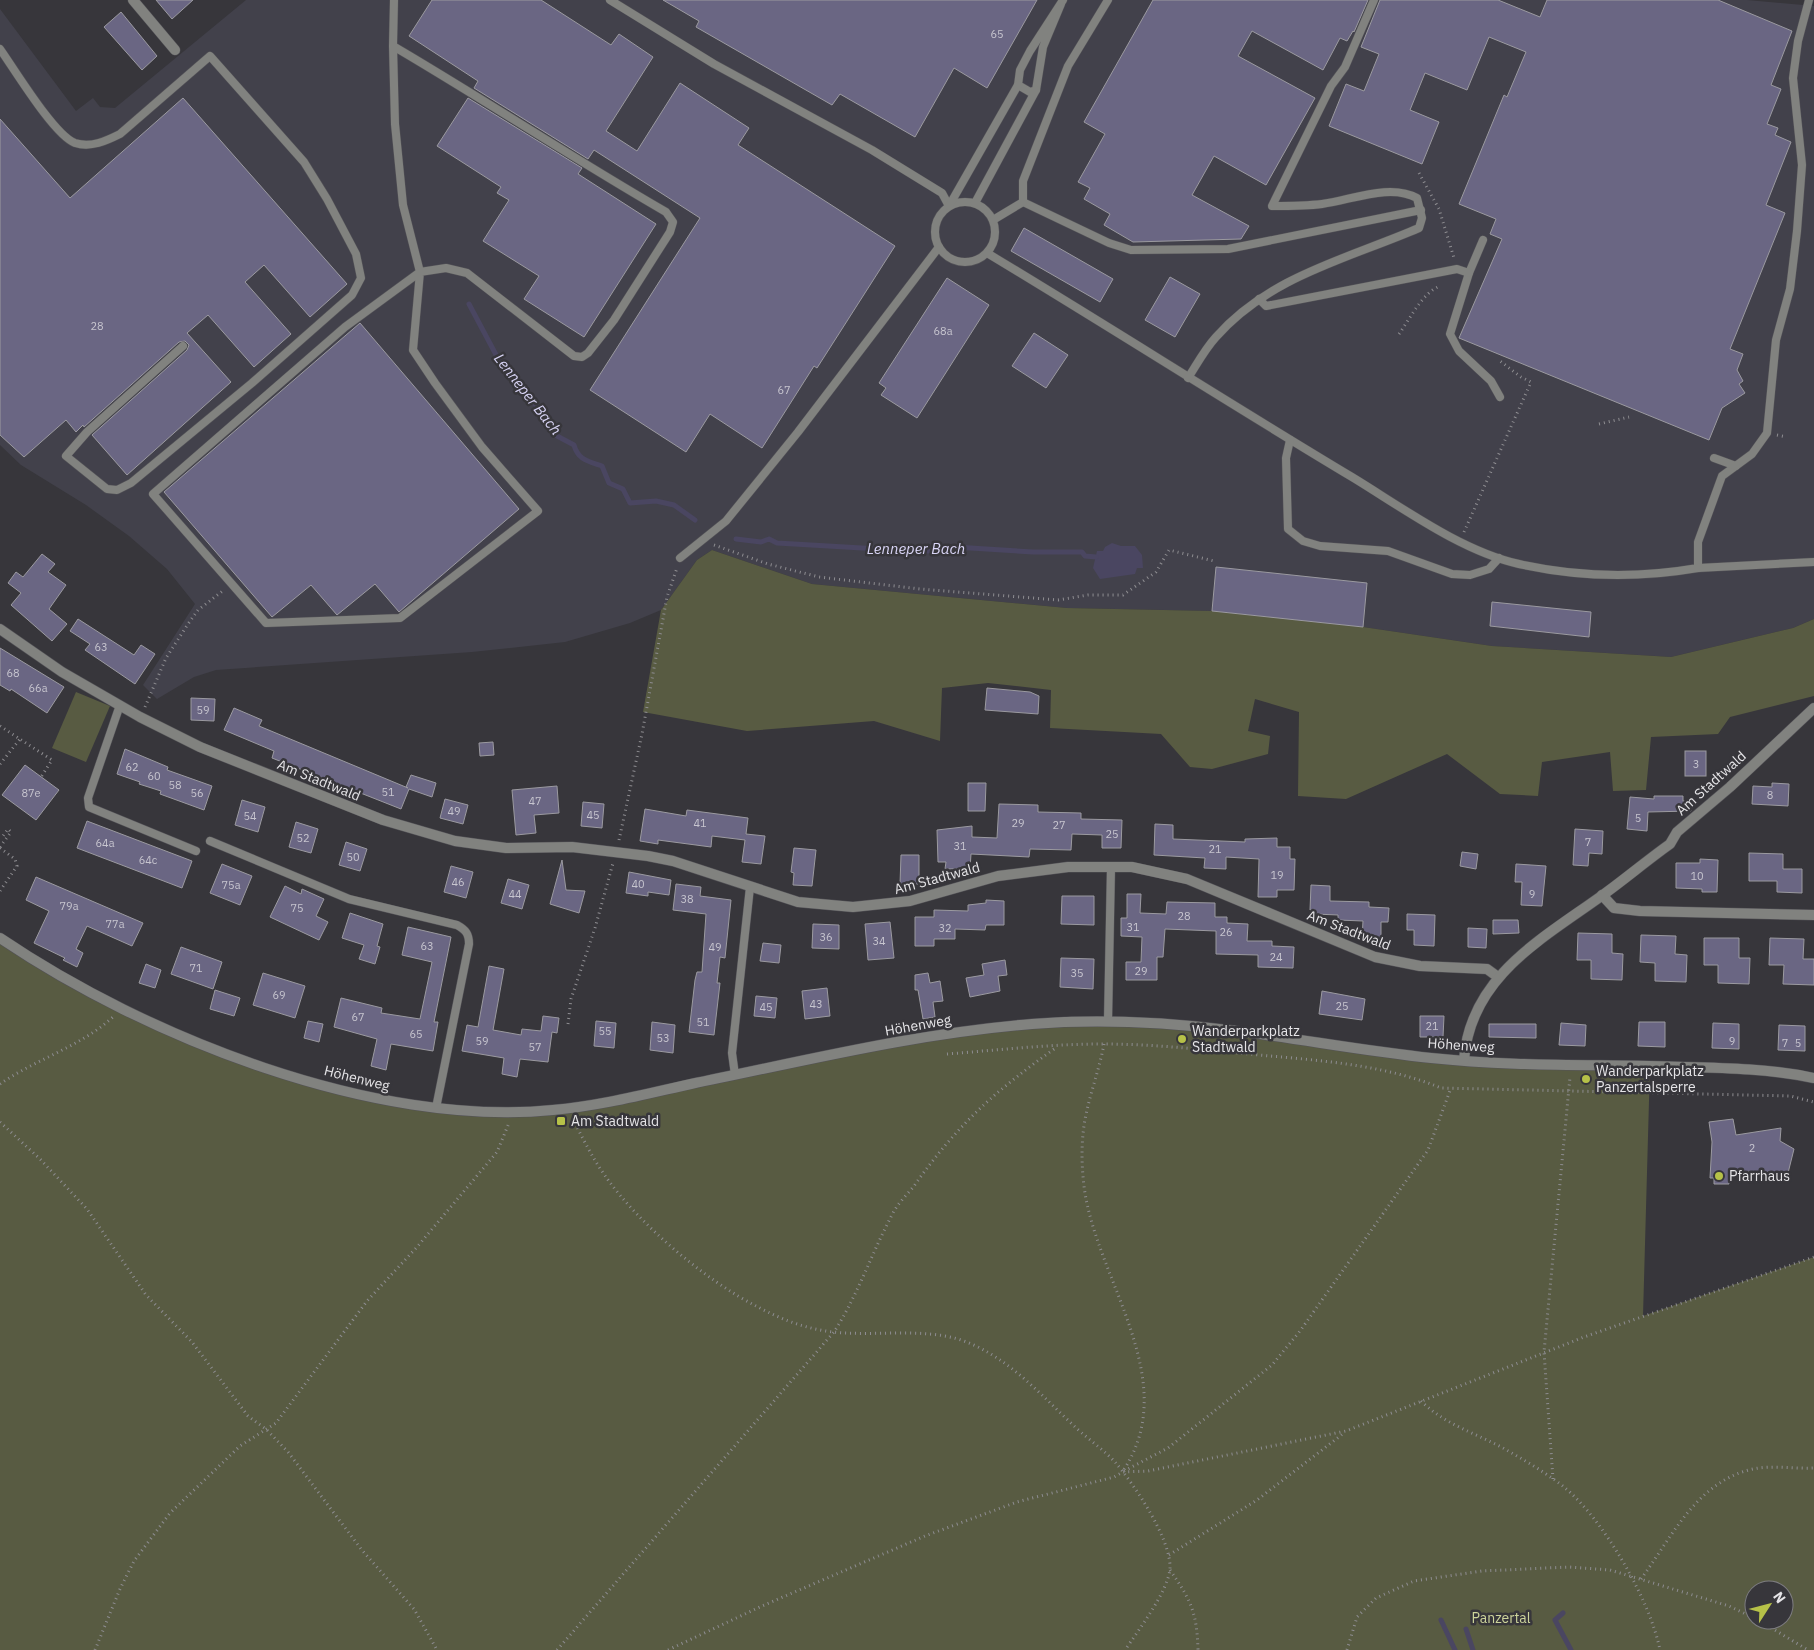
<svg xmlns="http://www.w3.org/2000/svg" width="1814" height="1650" viewBox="0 0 1814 1650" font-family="'IBM Plex Sans',sans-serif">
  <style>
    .built { fill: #42414b }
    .green { fill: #585b42; fill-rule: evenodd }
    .water { fill: #4a4661 }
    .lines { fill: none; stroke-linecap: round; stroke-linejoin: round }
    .stream { stroke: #4a4661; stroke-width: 5 }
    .building { fill: #6a6683; stroke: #9b9aa0 }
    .lane-casing { stroke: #535257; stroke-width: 9 }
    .street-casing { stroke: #535257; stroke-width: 11 }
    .path { stroke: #8e8d91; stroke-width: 3; stroke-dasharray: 1 4; stroke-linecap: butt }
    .lane { stroke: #81827f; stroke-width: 8 }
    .street { stroke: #81827f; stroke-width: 10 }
    .poi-dot { fill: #b6c148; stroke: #37363b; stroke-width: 2 }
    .labels { text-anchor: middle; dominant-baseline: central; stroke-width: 5; stroke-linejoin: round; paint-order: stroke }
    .number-label { font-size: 11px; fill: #c7c5cf }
    .street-label { font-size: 14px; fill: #e6e5e8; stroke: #37363b }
    .poi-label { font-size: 14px; fill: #e6e5e8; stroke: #37363b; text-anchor: start }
    .park-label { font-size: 14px; fill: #cdd49b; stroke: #37363b }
    .water-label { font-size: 15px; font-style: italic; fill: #d9d5f6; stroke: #37363b }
  </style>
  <rect width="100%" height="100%" fill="#37363b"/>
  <path class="built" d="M246 0H1747L1814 6V619L1793 628 1671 657 1492 646 1363 627 1212 611 1067 608 812 584 712 550 697 560 661 610 630 623 565 642 472 652 216 670 194 677 157 699 143 685 195 604 167 569 129 536 86 505 21 465 0 445V9L76 111 93 98 100 107 115 108Z"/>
  <g class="green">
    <path d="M712 550 812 584 1067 608 1212 611 1363 627 1492 646 1671 657 1793 628 1814 619V696L1730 717 1718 734 1651 737 1646 790 1613 791 1610 752 1542 762 1538 796 1500 794 1447 754 1346 799 1298 796 1299 712 1255 699 1248 731 1270 736 1268 754 1212 769 1190 767 1161 734 1050 728 1051 690 988 683 942 688 940 741 874 721 747 731 643 712 661 610 697 560Z"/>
    <path d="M76 692 110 706 86 762 52 748Z"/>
    <path d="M0 938 122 1008 279 1071 436 1108 550 1111 900 1041 1108 1021 1432 1058 1650 1065 1643 1316 1814 1257V1650H0ZM1754 1590H1784V1620H1754Z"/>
  </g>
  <path class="water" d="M1112 543 1121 546H1135L1142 555 1143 568H1137L1135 574 1100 579 1093 568 1097 551H1103L1105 547Z"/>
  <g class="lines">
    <g class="stream">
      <path d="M469 304 502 366 554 426 557 436 574 445C578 460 588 461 602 466L609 483 623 489 630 503 656 501 674 505 695 520"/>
      <path d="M736 539 761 542 769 539 777 543 896 550 905 547 928 551 955 547 1033 552H1082L1085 556 1096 557"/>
      <path d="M1563 1613 1555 1620 1571 1650"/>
      <path d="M1441 1620 1455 1650"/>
      <path d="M1466 1629 1473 1650"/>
    </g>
  </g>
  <g class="building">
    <path d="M156 0H193L172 19Z"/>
    <path d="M432 0H541L611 45 619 34 653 57 606 131 637 151 680 83 749 128 738 145 895 246 817 368 814 366 762 448 710 414 686 452 590 390 700 218 594 150 588 159 474 88 478 81 409 36Z"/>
    <path d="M663 0H1037L987 88 954 68 915 137 840 94 832 105 696 27 699 21Z"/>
    <path d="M1153 0H1368L1354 32 1353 31 1347 41 1340 38 1323 70 1252 31 1238 56 1315 98 1266 185 1214 156 1192 195 1249 226 1241 239 1133 242 1104 225 1110 214 1084 199 1090 188 1078 182 1105 134 1084 122Z"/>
    <path d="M1380 0H1498L1540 17 1547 0H1718L1792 31 1771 85 1781 89 1767 124 1778 128 1775 135 1791 142 1766 205 1785 213 1730 349 1743 354 1737 370 1743 381 1739 384 1745 393 1722 408 1709 440 1459 338 1502 239 1490 234 1496 219 1459 204 1504 95 1507 97 1526 52 1489 37 1467 90 1425 73 1410 110 1439 122 1422 164 1329 126 1346 84 1364 91 1379 54 1361 47Z"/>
    <path d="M121 12 157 56 142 70 104 27Z"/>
    <path d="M183 98 347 284 310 317 264 265 245 282 291 334 254 367 208 315 187 333 231 382 127 475 92 435 187 350 189 345 185 341 179 342 84 427 83 425 76 432 66 420 24 457 0 435V119L70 198Z"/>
    <path d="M468 98 582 168 578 174 656 224 584 337 524 299 539 276 483 241 509 200 497 193 501 187 437 146Z"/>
    <path d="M1024 228 1113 279 1100 302 1011 251Z"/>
    <path d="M1170 277 1200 294 1175 337 1145 320Z"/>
    <path d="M947 278 989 305 917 418 881 395 886 388 879 383Z"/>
    <path d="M360 323 519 509 399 612 375 584 337 615 311 585 272 617 164 492Z"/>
    <path d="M1034 333 1068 355 1046 388 1012 366Z"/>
    <path d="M42 554 55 564 48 572 66 585 49 609 67 624 52 641 11 605 21 593 8 583 16 572 23 577Z"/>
    <path d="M1216 567 1367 583 1363 627 1212 611Z"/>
    <path d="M1492 602 1591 612 1589 637 1490 626Z"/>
    <path d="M78 619 134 655 141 645 155 654 135 684 85 650 90 644 70 631Z"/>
    <path d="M0 648 64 687 47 713 11 689 10 691 0 685Z"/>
    <path d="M987 688 1030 692 1039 696 1038 714 985 710Z"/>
    <path d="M191 698 215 699 214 721 191 720Z"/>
    <path d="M234 708 262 720 259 726 408 788 406 787 411 775 436 783 432 797 409 789 401 809 272 758 274 751 224 730Z"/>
    <path d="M493 742 494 755 480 756 479 743Z"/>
    <path d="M125 749 168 767 167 770 212 786 204 810 160 794 161 791 139 784 140 782 117 774Z"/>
    <rect x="1685" y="751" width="21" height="25"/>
    <path d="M25 765 59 790 36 820 2 795Z"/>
    <path d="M968 783H986L985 811H968Z"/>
    <path d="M1772 783 1789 784 1788 806 1752 804 1753 786 1772 787Z"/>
    <path d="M557 786 559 813 534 815 536 833 516 835 512 790Z"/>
    <path d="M1654 796H1683V801L1691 802V811L1648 812 1647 831 1627 829 1630 797 1654 799Z"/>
    <path d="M445 799 468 805 463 824 440 818Z"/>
    <path d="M242 800 265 807 258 832 235 825Z"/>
    <path d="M583 802 604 804 602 828 581 826Z"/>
    <path d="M999 804 1038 805V812L1081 813V819L1122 820 1121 848H1102V835L1072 834 1071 850 1030 849 1029 857 971 854 970 869H945L946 862H938L937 830 972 826V837L997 838Z"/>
    <path d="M645 809 686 816 687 810 748 818 746 834 765 836 761 864 742 862 745 840 712 836 711 847 658 840V844L640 841Z"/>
    <path d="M87 821 192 861 182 888 77 848Z"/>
    <path d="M296 822 318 829 311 853 289 847Z"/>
    <path d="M1155 824 1173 825V839L1245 842V839L1277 838V847H1290V859H1295L1294 890H1277V897H1258L1259 859 1226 857V869L1204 868 1205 858 1154 855Z"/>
    <path d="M1575 829 1603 831 1602 854 1589 853 1588 866 1573 865Z"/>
    <path d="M346 842 367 849 360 871 339 865Z"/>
    <path d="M794 848 816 850 812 886 793 885 794 873 791 872Z"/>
    <path d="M1462 852 1478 854 1476 869 1460 866Z"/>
    <path d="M1749 853 1783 854V869H1802V893L1777 892V881H1749Z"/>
    <path d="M901 855H919V884H900Z"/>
    <path d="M1700 859 1718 860 1717 892H1702V889L1676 888V863H1700Z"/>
    <path d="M562 860 566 890 585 891 579 913 550 904Z"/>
    <path d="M222 864 252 876 240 905 210 893Z"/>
    <path d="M1516 864 1546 866 1542 906 1521 905 1522 882H1515Z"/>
    <path d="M451 866 473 872 466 898 444 892Z"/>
    <path d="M629 872 671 880 669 895 648 892V896L626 893Z"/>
    <path d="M36 877 143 923 132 946 87 926 76 949 83 953 77 967 63 960 65 958 34 943 49 911 26 900Z"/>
    <path d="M508 879 529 885 522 909 501 903Z"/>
    <path d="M676 884 701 887 700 896 731 900 725 958 720 957 717 983H720L714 1035 689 1032 695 980 697 972H702L706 914 673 910Z"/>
    <path d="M1311 885 1330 886V901L1369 902V907L1389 908 1388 922H1381V938H1362L1363 921 1338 920V915L1315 914V910H1310Z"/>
    <path d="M285 886 301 894 302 889 324 899 316 916 328 922 319 940 270 917Z"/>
    <path d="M1127 894H1141L1140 913 1166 914 1167 902 1215 903V917H1227V923L1248 924 1247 941H1272V946L1294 947 1293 968 1258 967V955L1216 954V931L1165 929 1163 957H1157V980H1126V962H1141L1142 937 1121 936V918H1127Z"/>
    <path d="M1062 896H1094V925L1061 924Z"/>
    <path d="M986 900 1004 901V925H986L985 930 955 929V939H934V946H915V917H934V910L968 911V905L986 903Z"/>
    <path d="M350 913 383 924 377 946 380 947 375 964 359 959 364 945 342 938Z"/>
    <path d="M1407 914 1435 915 1434 946 1414 945V930H1407Z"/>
    <path d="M1493 920H1518L1519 933 1493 934Z"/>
    <path d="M890 922 894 958 868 960 865 924Z"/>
    <path d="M813 924 839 925V949L812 948Z"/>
    <path d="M408 927 451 937 434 1022H438L433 1051 391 1044 386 1070 371 1066 377 1039 334 1027 341 998 382 1008 381 1013 420 1019 432 962 402 955Z"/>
    <path d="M1468 928 1487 929 1486 948 1468 947Z"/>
    <path d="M1578 933 1612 934V953L1623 954 1622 980 1591 979V960H1577Z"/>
    <path d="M1641 935 1676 936 1675 954 1687 955 1686 982 1655 981V963L1640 962Z"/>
    <path d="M1704 938H1739V958H1750L1749 984 1718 983V965H1704Z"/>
    <path d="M1770 938 1804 939 1803 959H1814V985L1783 984 1784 965H1769Z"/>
    <path d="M763 943 781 945 779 963 760 961Z"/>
    <path d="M181 947 222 962 213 989 171 974Z"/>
    <path d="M1061 958 1094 959 1093 989 1060 987Z"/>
    <path d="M1005 960 1007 975 998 976 1000 991 970 997 966 978 984 975 982 964Z"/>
    <path d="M146 964 161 970 155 988 139 983Z"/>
    <path d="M489 966 504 969 493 1030 521 1035 522 1029 541 1031 543 1016 559 1018 557 1033 552 1032 548 1062 520 1059 517 1077 502 1074 504 1058 462 1051 467 1025 478 1027Z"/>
    <path d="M263 973 305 986 295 1018 253 1005Z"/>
    <path d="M928 973 930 983 940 981 943 1001 933 1002 935 1017 923 1019 918 990H915V975Z"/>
    <path d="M827 988 830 1016 805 1019 802 991Z"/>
    <path d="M215 990 240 998 234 1016 210 1009Z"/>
    <path d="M1322 991 1365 999 1362 1020 1319 1014Z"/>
    <path d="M756 996 777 998 775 1018 754 1016Z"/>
    <path d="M1420 1016H1444L1443 1037H1420Z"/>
    <path d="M308 1021 323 1024 319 1042 304 1038Z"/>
    <path d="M596 1021 616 1023 614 1048 594 1046Z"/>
    <path d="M652 1022 675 1025 673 1053 650 1050Z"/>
    <path d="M1639 1022H1665V1047L1638 1046Z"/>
    <path d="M1561 1023 1586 1025 1585 1046 1559 1045Z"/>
    <path d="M1713 1023 1739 1024V1049L1712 1048Z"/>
    <path d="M1489 1024H1536V1038L1489 1037Z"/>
    <path d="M1779 1025 1805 1026V1051L1778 1050Z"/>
    <path d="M1733 1119 1736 1135 1781 1128 1780 1141 1794 1149 1788 1173 1729 1171V1184H1714V1178H1710L1712 1142 1709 1122Z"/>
  </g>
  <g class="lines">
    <g class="lane-casing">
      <g id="lane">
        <path d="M610 0 714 64 872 150 942 193 949 206"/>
        <path d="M1061 4 1043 47 1036 90 1030 92 1018 85 1020 70 1030 51 1063 0"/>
        <path d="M393 46 395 124 403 205 420 272 413 350 435 383 482 447 538 511 400 618 266 623 153 494 345 327 420 272 446 268 467 273 574 356 582 357 588 353 614 320 670 232 673 222 666 212C574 159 485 100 393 46L394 0"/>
        <path d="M0 49C15 70 54 135 75 143 91 148 106 141 120 134L210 56 304 162 327 199 356 254 361 278 352 295 252 383 131 483 117 490 107 489 66 456 87 432 183 346"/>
        <circle cx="965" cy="232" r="30"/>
        <path d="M1023 202 1109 243 1131 250 1228 249 1421 210"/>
        <path d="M975 203 1036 90"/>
        <path d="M949 206 1018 85"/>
        <path d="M993 220 1023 202V181L1068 66 1108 0"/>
        <path d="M1483 240 1469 273 1450 334 1459 351 1491 381 1500 397"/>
        <path d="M987 253C1110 327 1230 404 1352 477 1403 508 1461 551 1519 564 1577 577 1640 578 1698 568V542L1722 476 1752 454 1767 433 1776 340 1790 289 1797 231 1802 165 1793 78 1798 41 1809 0"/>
        <path d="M1259 299 1266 306 1457 269 1469 273"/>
        <path d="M1188 378C1197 364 1205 349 1216 337 1270 276 1347 259 1419 228L1422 218 1417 198C1390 183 1352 200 1322 204 1306 206 1289 206 1272 206L1331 86 1345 67 1374 0"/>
        <path d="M1290 440 1286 458 1288 529 1303 541 1320 546 1388 551 1452 574 1470 575 1489 569 1499 558"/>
        <path d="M1714 458 1736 466"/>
        <path d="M680 558 726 521 798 432 939 247"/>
        <path d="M1698 568 1814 562"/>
        <path d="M120 705 88 798 89 807 196 851"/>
        <path d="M210 841 349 899 457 925C466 930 469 934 469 944L436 1108"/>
        <path d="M1108 1021 1111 867"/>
        <path d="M735 1075 732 1053 750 887"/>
      </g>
    </g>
    <g class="street-casing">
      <g id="street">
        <path d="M133 0 175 50"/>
        <path d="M0 629 62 672 140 717 200 747 383 820 455 841 506 848 572 847 648 856 673 861 798 902 853 907 910 901 998 876 1068 867H1132L1187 879 1375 957 1420 966 1487 969 1498 977"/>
        <path d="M1602 895 1614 908 1640 911 1814 915"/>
        <path d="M0 938C146 1037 375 1128 553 1110 600 1106 646 1094 691 1084 804 1061 917 1033 1032 1024 1097 1019 1163 1022 1228 1030 1296 1038 1363 1051 1431 1058 1515 1067 1600 1064 1684 1067 1727 1068 1772 1069 1814 1078"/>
        <path d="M1464 1060C1470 978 1540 940 1600 897 1624 880 1646 861 1670 844L1677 832 1730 787 1814 708"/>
      </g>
    </g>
    <g class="path">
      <path d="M1419 173 1439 209 1454 258"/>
      <path d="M1399 334C1410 319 1422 293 1440 286"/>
      <path d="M1599 424 1629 417"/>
      <path d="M1777 435 1786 437"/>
      <path d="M1464 532 1531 382 1521 377 1500 361"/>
      <path d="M714 545 768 564 819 577 920 589 1058 600 1088 595H1123L1156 572 1169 550 1214 561"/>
      <path d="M145 707 166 658 188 624 198 610 224 590"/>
      <path d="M0 726 52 760 41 777"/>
      <path d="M0 764 20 739"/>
      <path d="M619 840 642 734 667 597 677 568"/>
      <path d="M0 847 11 832 8 829 3 836"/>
      <path d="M0 848 15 859 17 866 0 891"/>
      <path d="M568 1024 571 999 595 928 613 863"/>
      <path d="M1104 1044C1100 1066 1092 1088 1087 1110 1081 1135 1081 1161 1084 1186 1095 1278 1184 1380 1123 1471"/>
      <path d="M947 1054C999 1050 1051 1044 1103 1044 1159 1044 1215 1051 1270 1056 1327 1061 1388 1066 1441 1088L1790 1096 1814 1102"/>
      <path d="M0 1084C36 1059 80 1047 113 1017"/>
      <path d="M573 1119C583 1139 593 1159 606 1177 639 1224 706 1281 758 1307 786 1322 815 1332 847 1333 883 1335 923 1329 958 1339 1005 1354 1037 1391 1072 1424 1085 1437 1102 1448 1115 1462 1134 1484 1171 1539 1170 1568 1169 1590 1138 1631 1125 1650"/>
      <path d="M0 1122 40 1159 87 1209 146 1295 192 1342 248 1416 267 1430 288 1452 361 1549 414 1609 437 1650"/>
      <path d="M1421 1401C1444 1424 1475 1433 1503 1448 1524 1460 1545 1472 1564 1487 1604 1520 1650 1600 1660 1650"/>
      <path d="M1124 1471 1168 1448 1272 1365 1300 1331 1428 1150 1451 1088"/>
      <path d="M1553 1479 1544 1352 1570 1077"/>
      <path d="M1169 1555 1257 1500 1344 1433"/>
      <path d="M1170 1570C1191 1600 1197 1613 1198 1650"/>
      <path d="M1641 1579C1672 1537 1697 1481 1753 1469 1772 1465 1794 1469 1814 1468"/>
      <path d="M1758 1620 1808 1650"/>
      <path d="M95 1650 120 1589 134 1561 170 1513 240 1446 276 1423 367 1301 417 1247 497 1152 509 1123"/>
      <path d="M557 1650 834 1332C858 1295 872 1252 893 1213 898 1203 907 1195 914 1186 957 1125 996 1090 1057 1047"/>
      <path d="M668 1650 762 1606 925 1536 1017 1502 1114 1477 1123 1472 1148 1471 1346 1431 1584 1337 1814 1257"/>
      <path d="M1347 1650 1357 1617 1376 1598 1414 1581 1482 1571 1569 1567 1610 1570 1729 1606 1754 1618"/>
    </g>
    <use href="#lane" class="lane"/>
    <use href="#street" class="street"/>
  </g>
  <g class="poi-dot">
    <circle cx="1182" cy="1039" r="5"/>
    <circle cx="1586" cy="1079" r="5"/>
    <rect x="556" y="1116" width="10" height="10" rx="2.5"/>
    <circle cx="1719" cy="1176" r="5"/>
  </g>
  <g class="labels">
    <g class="number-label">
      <text x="997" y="34">65</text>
      <text x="97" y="326">28</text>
      <text x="943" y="331">68a</text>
      <text x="784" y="390">67</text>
      <text x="101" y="647">63</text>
      <text x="13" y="673">68</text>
      <text x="38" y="688">66a</text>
      <text x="203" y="710">59</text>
      <text x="1696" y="764">3</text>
      <text x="132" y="767">62</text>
      <text x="154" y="776">60</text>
      <text x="175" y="785">58</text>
      <text x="388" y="792">51</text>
      <text x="31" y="793">87e</text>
      <text x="197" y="793">56</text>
      <text x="1770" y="795">8</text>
      <text x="535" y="801">47</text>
      <text x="454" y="811">49</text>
      <text x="593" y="815">45</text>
      <text x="250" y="816">54</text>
      <text x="1638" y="818">5</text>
      <text x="700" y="823">41</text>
      <text x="1018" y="823">29</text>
      <text x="1059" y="825">27</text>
      <text x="1112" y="834">25</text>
      <text x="303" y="838">52</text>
      <text x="1588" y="842">7</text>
      <text x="105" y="843">64a</text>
      <text x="960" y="846">31</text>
      <text x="1215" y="849">21</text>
      <text x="353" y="857">50</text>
      <text x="148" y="860">64c</text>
      <text x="1277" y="875">19</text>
      <text x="1697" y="876">10</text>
      <text x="458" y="882">46</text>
      <text x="638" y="884">40</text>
      <text x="231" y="885">75a</text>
      <text x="515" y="894">44</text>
      <text x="1532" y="894">9</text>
      <text x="687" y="899">38</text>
      <text x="69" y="906">79a</text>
      <text x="297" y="908">75</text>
      <text x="1184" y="916">28</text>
      <text x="115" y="924">77a</text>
      <text x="1133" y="927">31</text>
      <text x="945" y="928">32</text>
      <text x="1226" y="932">26</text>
      <text x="826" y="937">36</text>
      <text x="879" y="941">34</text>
      <text x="427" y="946">63</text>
      <text x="715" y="947">49</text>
      <text x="1276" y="957">24</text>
      <text x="196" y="968">71</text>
      <text x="1141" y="971">29</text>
      <text x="1077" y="973">35</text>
      <text x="279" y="995">69</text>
      <text x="816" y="1004">43</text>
      <text x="1342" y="1006">25</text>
      <text x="766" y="1007">45</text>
      <text x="358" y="1017">67</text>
      <text x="703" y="1022">51</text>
      <text x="1432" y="1026">21</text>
      <text x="605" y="1031">55</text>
      <text x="416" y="1034">65</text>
      <text x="663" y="1038">53</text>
      <text x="482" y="1041">59</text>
      <text x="1732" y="1041">9</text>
      <text x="1785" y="1043">7</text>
      <text x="1798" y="1043">5</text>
      <text x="535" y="1047">57</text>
      <text x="1752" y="1148">2</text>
    </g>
    <g class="street-label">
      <text transform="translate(319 780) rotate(22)">Am Stadtwald</text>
      <text transform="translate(1711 783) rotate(-42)">Am Stadtwald</text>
      <text transform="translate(937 878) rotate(-15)">Am Stadtwald</text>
      <text transform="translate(1349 930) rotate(21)">Am Stadtwald</text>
      <text transform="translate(918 1025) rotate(-10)">Höhenweg</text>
      <text transform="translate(1461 1045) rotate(4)">Höhenweg</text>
      <text transform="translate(357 1078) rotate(14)">Höhenweg</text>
    </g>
    <g class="poi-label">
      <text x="1192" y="1031">Wanderparkplatz<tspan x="1192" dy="16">Stadtwald</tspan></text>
      <text x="1596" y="1071">Wanderparkplatz<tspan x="1596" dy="16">Panzertalsperre</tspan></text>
      <text x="571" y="1121">Am Stadtwald</text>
      <text x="1729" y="1176">Pfarrhaus</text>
    </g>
    <g class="park-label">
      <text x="1501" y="1618">Panzertal</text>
    </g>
    <g class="water-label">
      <text transform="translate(528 394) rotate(52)">Lenneper Bach</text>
      <text x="916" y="548">Lenneper Bach</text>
    </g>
  </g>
  <g transform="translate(1769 1605) rotate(54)"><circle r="24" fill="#37363b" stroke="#7d7c80"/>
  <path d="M0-4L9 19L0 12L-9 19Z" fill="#b6c148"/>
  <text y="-8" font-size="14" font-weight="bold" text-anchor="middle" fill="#e6e5e8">N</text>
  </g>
</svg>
